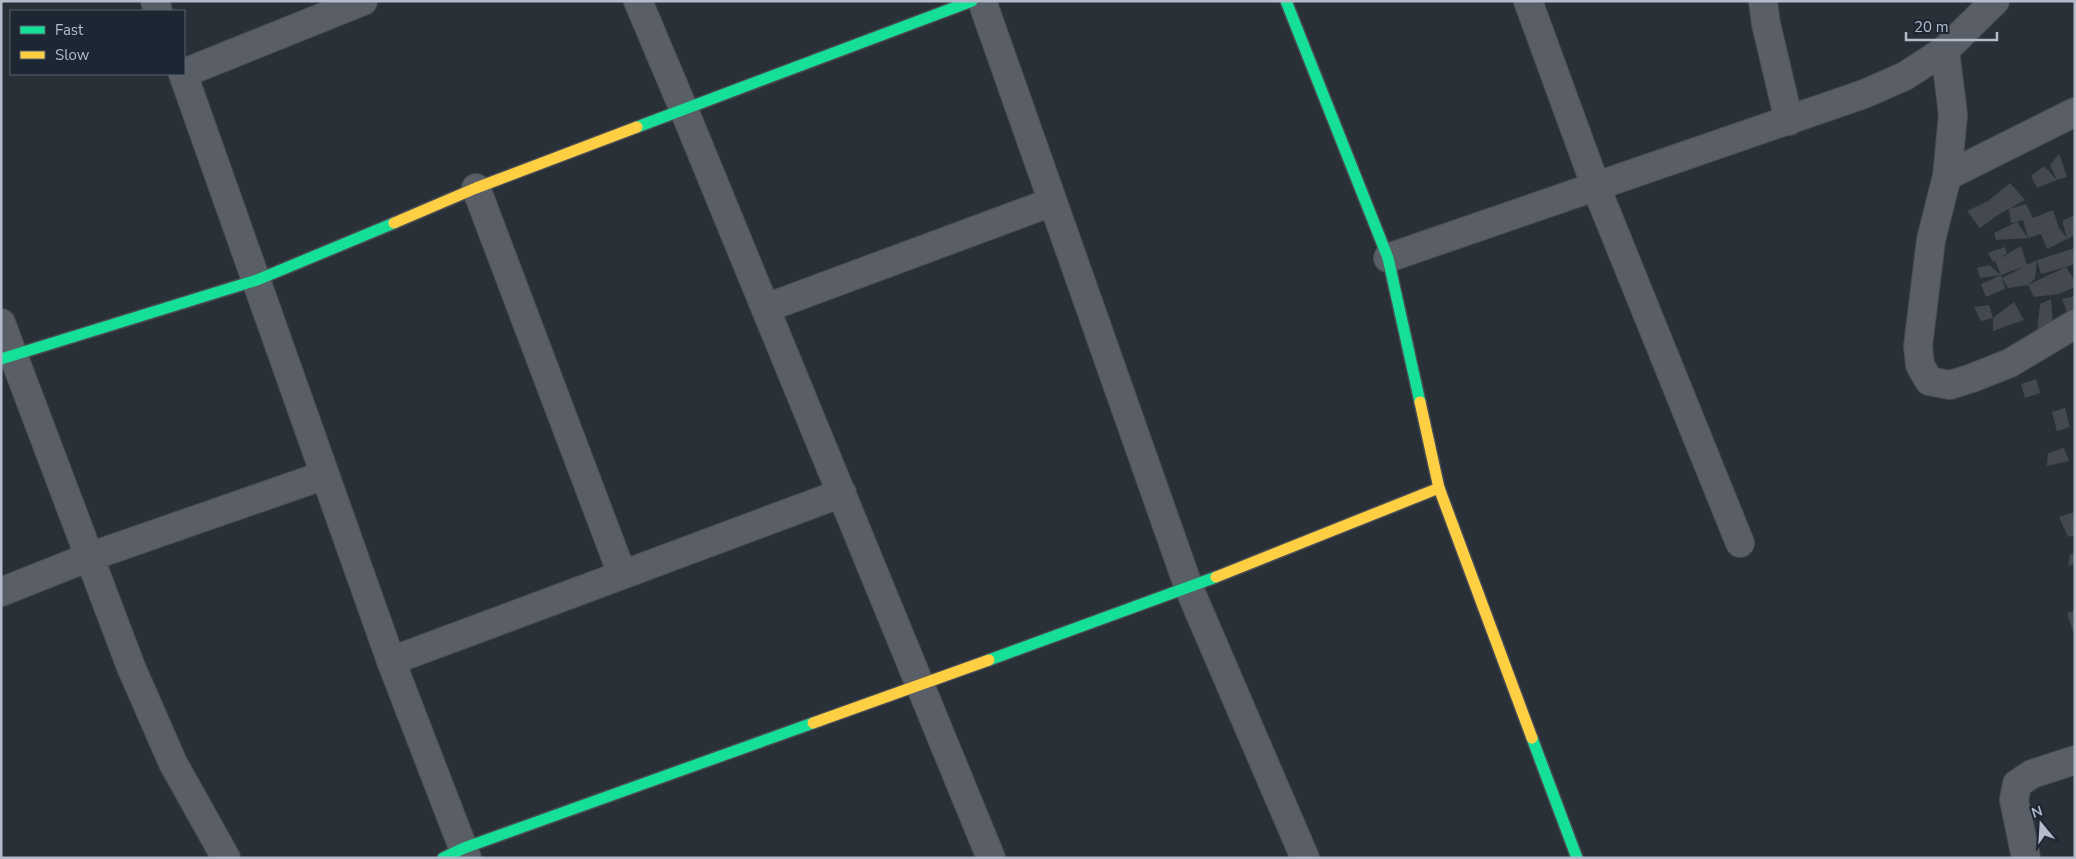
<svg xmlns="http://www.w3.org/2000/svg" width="2076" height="859" viewBox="0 0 2076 859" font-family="'Nunito Sans',sans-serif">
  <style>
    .building { fill: #444950 }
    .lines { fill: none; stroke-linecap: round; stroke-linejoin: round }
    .street-casing { stroke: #484c53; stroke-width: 30 }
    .fast-casing { stroke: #484c53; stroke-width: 14 }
    .slow-casing { stroke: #484c53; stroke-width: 14 }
    .street { stroke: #5a5e66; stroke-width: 28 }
    .fast { stroke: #16e098; stroke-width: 11 }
    .slow { stroke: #ffcf43; stroke-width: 11 }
  </style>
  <rect width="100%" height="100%" fill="#2a3038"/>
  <g class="building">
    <path d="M2059 154 2067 177 2057 180 2037 188 2031 176 2044 166 2057 180 2050 165Z"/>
    <path d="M2010 183 2025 200 1998 215 1980 228 1967 211 1988 201Z"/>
    <path d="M2026 204 2033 218 2053 210 2059 228 2067 238 2062 221 2075 215V235L2047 249 2041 234 2028 238 2023 220 2017 222 2028 238 1996 240 1994 233 2017 222 2011 223 2009 209Z"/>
    <path d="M2021 246 2027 265 2037 260 2075 248V264L2066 267 2075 281V287L2059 294 2034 297 2028 285 2066 267 2041 274 2037 260 2035 279 2028 285 2008 288 2002 278 2025 266 2001 275 1980 278 1977 268 1989 265 2001 275 1995 261 1993 262 1988 253 2005 247 2007 253 1999 259Z"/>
    <path d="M2001 275 2005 289 1986 297 1981 284Z"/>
    <path d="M2075 296V321L2067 312 2062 299Z"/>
    <path d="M2051 299 2053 324 2037 332 2040 304Z"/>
    <path d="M2014 302 2024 320 1993 331V318Z"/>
    <path d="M1989 305 1993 318 1981 321 1974 307Z"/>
    <path d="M2036 379 2040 393 2025 398 2021 384Z"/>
    <path d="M2065 408 2070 427 2057 431 2052 412Z"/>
    <path d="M2064 448 2069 461 2047 466 2048 453Z"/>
    <path d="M2075 512V535L2068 537 2059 517Z"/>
    <path d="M2075 552V564L2068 566 2070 555Z"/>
    <path d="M2075 610V635H2074L2067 613Z"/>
  </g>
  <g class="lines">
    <g class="street-casing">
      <g id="street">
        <path d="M155 1 158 11"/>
        <path d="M638 1 684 110 991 858"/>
        <path d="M982 1 1189 588 1305 858"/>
        <path d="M1528 1 1596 187 1740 543"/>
        <path d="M1763 1 1766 24 1789 121"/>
        <path d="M1945 50 1953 115 1947 176 1931 240 1918 346 1920 365 1929 381 1950 385 1972 378 2010 363 2075 324"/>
        <path d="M184 73 363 1"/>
        <path d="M183 74 391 661 467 858"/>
        <path d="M1947 176 2075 112"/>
        <path d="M476 188 622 574"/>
        <path d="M1388 258 1864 94 1905 76 1945 50 1995 1"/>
        <path d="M766 308 1052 202"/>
        <path d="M1 323 131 667 173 763 226 858"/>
        <path d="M1 592 89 557 325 475"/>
        <path d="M391 661 842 493"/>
        <path d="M2026 858 2014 800 2017 784 2032 774 2075 760"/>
      </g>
    </g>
    <g class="fast-casing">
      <g id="fast">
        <path d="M1286 1 1388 258 1420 402"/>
        <path d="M637 127 972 1"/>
        <path d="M1 359 257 280 394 223"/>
        <path d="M989 660 1216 577"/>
        <path d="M1532 738 1577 858"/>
        <path d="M443 858 464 848 813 723"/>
      </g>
    </g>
    <g class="slow-casing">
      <g id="slow">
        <path d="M394 223 476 188 637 127"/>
        <path d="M1420 402 1439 488 1532 738"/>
        <path d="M1216 577 1439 488"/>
        <path d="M813 723 989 660"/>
      </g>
    </g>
    <use href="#street" class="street"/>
    <use href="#fast" class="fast"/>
    <use href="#slow" class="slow"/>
  </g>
  <rect width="2076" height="859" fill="none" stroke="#b4bcc9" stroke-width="5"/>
  <rect x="10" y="10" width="175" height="65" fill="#1d2633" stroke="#59626f"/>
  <rect x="20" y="26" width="25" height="8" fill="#16e098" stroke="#59626f"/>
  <text x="55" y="35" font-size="15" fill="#b4bcc9">Fast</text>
  <rect x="20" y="51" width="25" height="8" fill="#ffcf43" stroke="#59626f"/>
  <text x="55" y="60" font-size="15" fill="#b4bcc9">Slow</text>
  <g transform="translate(2041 824) rotate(342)" stroke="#1d2633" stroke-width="4" paint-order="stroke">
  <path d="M0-4L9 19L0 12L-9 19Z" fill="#b4bcc9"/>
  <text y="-8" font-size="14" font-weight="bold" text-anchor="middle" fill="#b4bcc9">N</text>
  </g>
  <path d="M1906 32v8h91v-8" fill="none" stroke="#b4bcc9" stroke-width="2.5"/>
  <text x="1914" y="32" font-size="15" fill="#b4bcc9" stroke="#1d2633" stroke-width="4" paint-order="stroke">20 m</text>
</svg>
